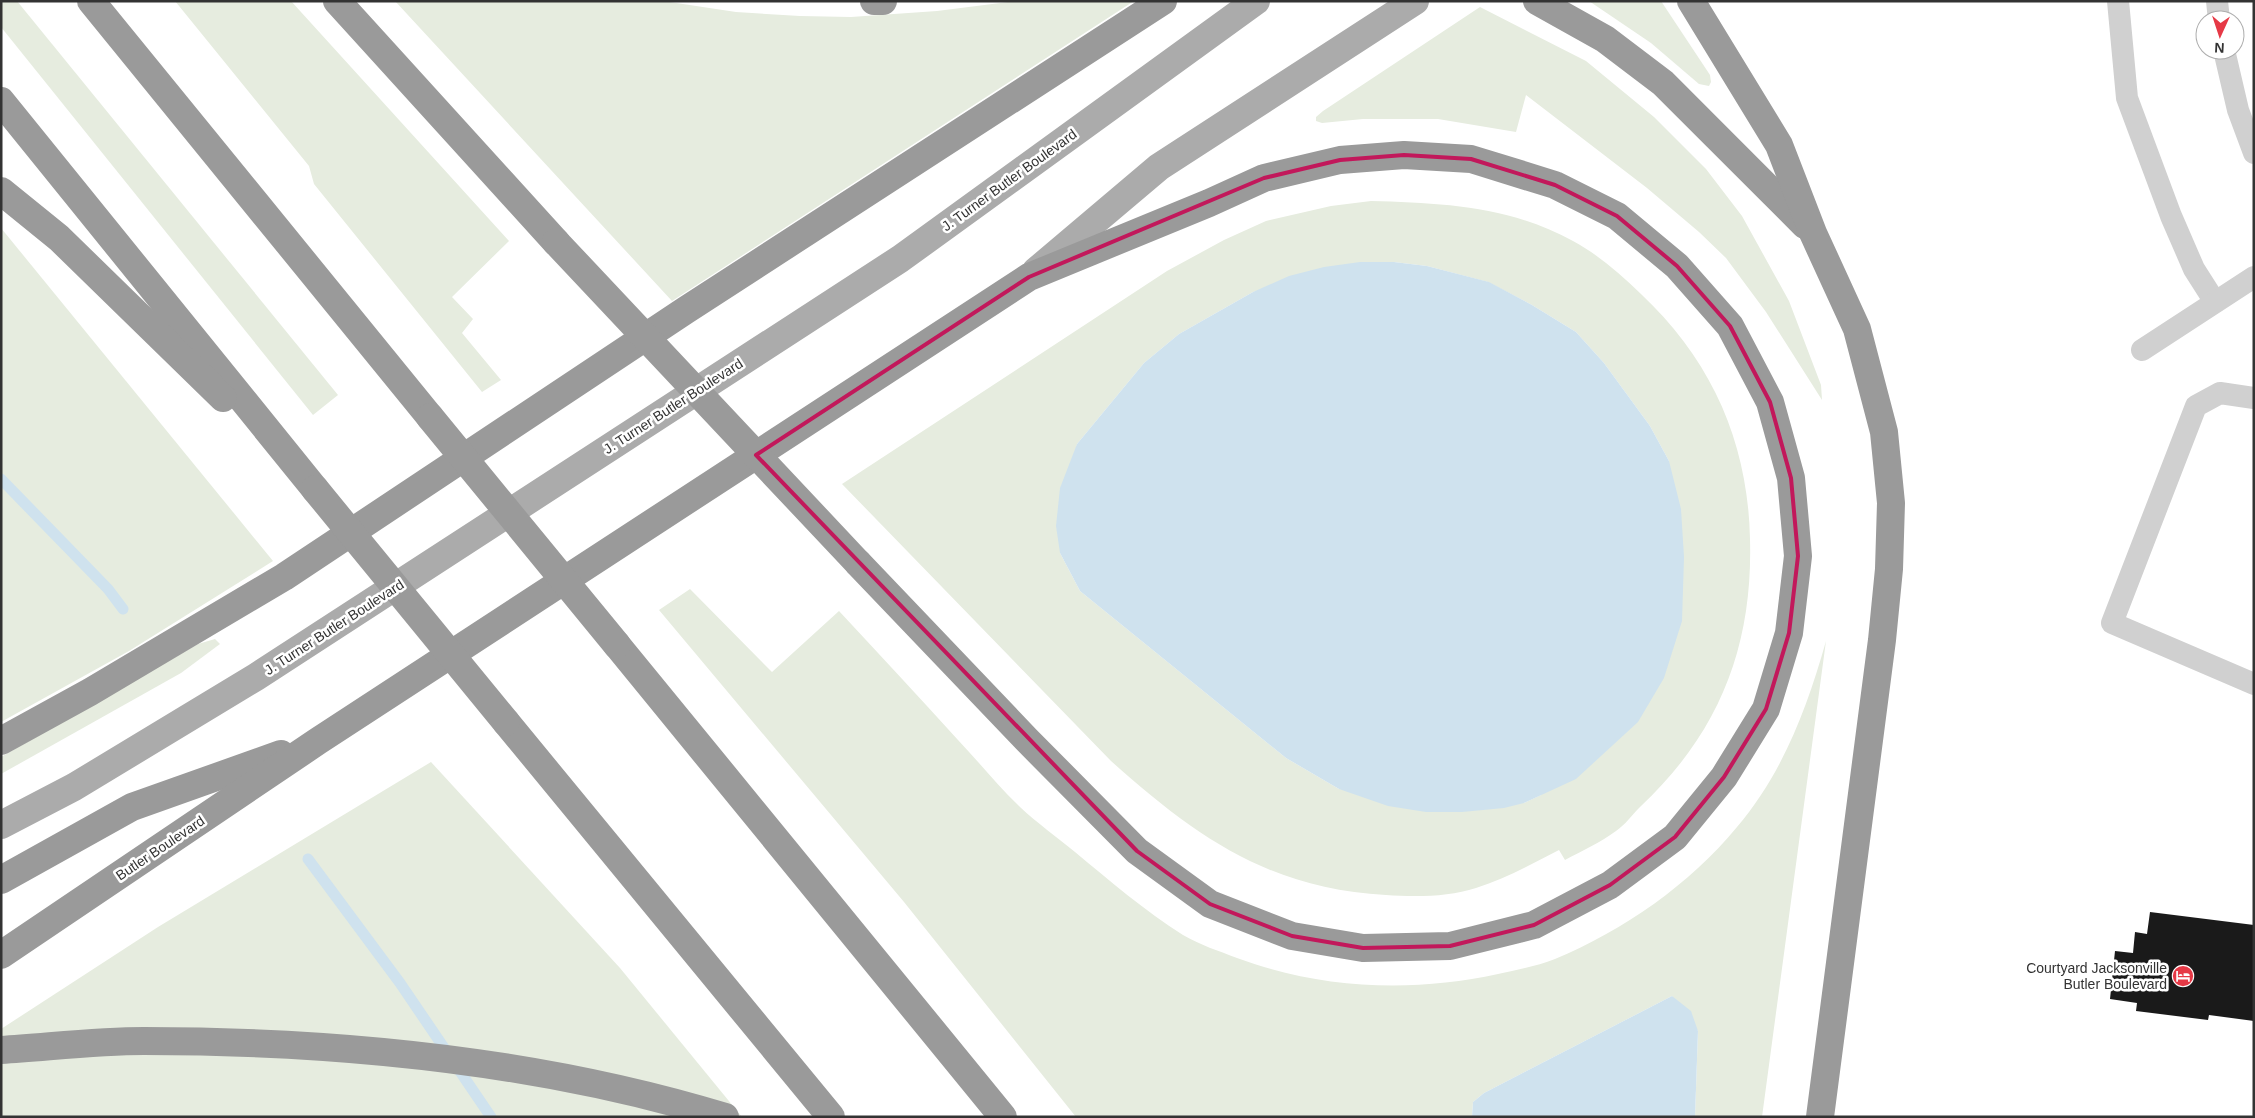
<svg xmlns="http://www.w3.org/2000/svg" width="2255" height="1118" viewBox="0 0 2255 1118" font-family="Arial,sans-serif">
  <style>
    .green { fill: #e6ecdf; fill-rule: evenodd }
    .water { fill: #cfe2ee }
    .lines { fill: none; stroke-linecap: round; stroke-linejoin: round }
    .stream { stroke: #cfe2ee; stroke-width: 11 }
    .building { fill: #1a1a1a }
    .service { stroke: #d0d0d0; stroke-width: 22 }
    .primary { stroke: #ababab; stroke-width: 28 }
    .motorway { stroke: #9a9a9a; stroke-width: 28 }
    .motorway-bridge { stroke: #9a9a9a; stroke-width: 28 }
    .marked { fill: none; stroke: #c2185b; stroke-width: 4; stroke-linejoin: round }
    .labels { text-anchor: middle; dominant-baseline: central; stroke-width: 5; stroke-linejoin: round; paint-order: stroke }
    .street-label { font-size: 14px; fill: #333; stroke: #fff }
    .poi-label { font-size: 14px; fill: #333; stroke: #fff; text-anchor: end }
  </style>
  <rect width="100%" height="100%" fill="#fff"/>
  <g class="green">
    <path d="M1 1H17L338 395 313 415 1 27Z"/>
    <path d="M175 1H291L509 241 452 297 473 319 462 333 501 380 482 392 314 184 309 166Z"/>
    <path d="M395 1H663L736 12 800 16 851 17 937 11 1016 1H1134L672 301Z"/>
    <path d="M1589 1H1661L1710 75 1711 82 1709 86 1699 84 1651 43Z"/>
    <path d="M1480 7 1586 61 1654 117 1706 169 1742 216 1789 301 1821 385 1822 400 1766 312 1726 258 1699 232 1647 188 1526 95 1516 132 1438 119H1363L1322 123 1316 121V117L1323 111Z"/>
    <path d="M1371 201C1442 203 1510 206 1573 241 1599 255 1620 274 1641 294 1712 361 1748 442 1750 539 1753 647 1719 733 1640 807 1632 815 1625 825 1616 831 1601 842 1582 851 1565 860L1559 850C1532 864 1505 879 1476 888 1449 897 1415 897 1386 895 1269 889 1195 836 1111 761L842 484 1167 271 1224 240 1266 221 1331 206ZM1394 262 1427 266 1488 282 1532 305 1576 332 1604 363 1650 426 1669 461 1541 795 1524 803 1339 789 1286 758 1080 591 1060 553 1077 444 1144 363 1179 334 1253 292Z"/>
    <path d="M1 228 273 561 129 651 1 722Z"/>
    <path d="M690 589 772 672 839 611C879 654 919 697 958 740 979 762 998 786 1020 807 1037 823 1057 837 1075 852 1110 881 1145 911 1183 935 1200 945 1219 951 1237 958 1321 989 1411 993 1498 974 1517 970 1537 966 1555 959 1624 930 1689 885 1737 827 1783 773 1807 708 1826 641L1762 1117H1695L1698 1031 1672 996 1484 1093 1473 1102 1472 1117H1076L904 902 659 610Z"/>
    <path d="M215 639 220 644 181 673 1 774V757L198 644Z"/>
    <path d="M431 762 620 968 742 1117H1V1029L158 927Z"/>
  </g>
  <g class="water">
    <path d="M1360 262H1394L1427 266 1489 282 1532 305 1576 332 1604 363 1650 426 1669 461 1681 509 1684 557 1682 621 1664 678 1638 722 1576 779 1524 803 1504 808 1462 812H1426L1388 806 1339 789 1286 758 1080 591 1060 553 1056 526 1060 488 1077 444 1144 363 1179 334 1253 292 1289 276 1324 267Z"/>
    <path d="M1672 996 1691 1011 1698 1031 1695 1117H1472L1473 1102 1484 1093Z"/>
  </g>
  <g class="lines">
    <g class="stream">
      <path d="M1 479 108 589 123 609"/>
      <path d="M308 859 400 983 491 1117"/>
    </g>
  </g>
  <path class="building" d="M2150 912 2254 925V1021L2209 1015 2208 1020 2136 1011 2137 1003 2110 999 2115 951 2133 953 2135 932 2147 934Z"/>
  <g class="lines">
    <g class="service">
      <path d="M2118 1 2127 98 2171 216 2194 269 2215 302"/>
      <path d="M2217 1 2219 20"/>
      <path d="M2224 50 2238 110 2254 153"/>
      <path d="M2142 350 2254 277"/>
      <path d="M2254 398 2220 393 2196 406 2112 623 2254 684"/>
    </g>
    <g class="primary">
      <path d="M1036 271 1159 167 1415 1"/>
      <path d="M1 825 74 787 256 677 900 259 1256 1"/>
    </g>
    <g class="motorway">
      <path d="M91 1 430 417"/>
      <path d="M337 1 556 242"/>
      <path d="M874 1H883"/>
      <path d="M1537 1 1605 39 1663 83 1805 225"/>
      <path d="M1691 1 1779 145 1813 233 1857 329 1884 432 1891 503 1889 569 1882 640 1820 1117"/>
      <path d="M1 101 315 489"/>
      <path d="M1 191 59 238 223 398"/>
      <path d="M617 645 1003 1117"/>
      <path d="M506 722 831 1117"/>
      <path d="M1 741 90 692 284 577 686 310 1163 1"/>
      <path d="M1 880 132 807 281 754"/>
      <path d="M1 955 318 741 1029 277 1209 203 1264 178 1340 160 1404 155 1471 159 1555 185 1617 216 1677 266 1730 326 1770 402 1791 478 1798 556 1789 633 1766 709 1724 777 1675 837 1610 885 1534 925 1450 946 1363 948 1292 936 1210 904 1137 851 1027 740 858 563"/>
      <path d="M1 1050C49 1047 97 1041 144 1041 339 1041 538 1060 725 1117"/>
    </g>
    <g class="motorway-bridge">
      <path d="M556 242 858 563"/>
      <path d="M430 417 617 645"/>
      <path d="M315 489 506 722"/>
    </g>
  </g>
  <path class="marked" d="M1404 155 1471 159 1555 185 1617 216 1677 266 1730 326 1770 402 1791 478 1798 556 1789 633 1766 709 1724 777 1675 837 1610 885 1534 925 1450 946 1363 948 1292 936 1210 904 1137 851 756 455 1029 277 1264 178 1340 160Z"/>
  <defs>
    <g id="hotel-disc" transform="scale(1.125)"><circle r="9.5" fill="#e63946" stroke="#fff"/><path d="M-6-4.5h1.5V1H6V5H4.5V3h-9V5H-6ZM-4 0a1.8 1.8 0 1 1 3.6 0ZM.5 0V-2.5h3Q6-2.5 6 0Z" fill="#fff"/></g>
  </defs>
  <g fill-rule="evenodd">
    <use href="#hotel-disc" x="2183" y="976"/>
  </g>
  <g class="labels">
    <g class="street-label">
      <text transform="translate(1009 180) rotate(-36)">J. Turner Butler Boulevard</text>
      <text transform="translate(673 406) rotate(-33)">J. Turner Butler Boulevard</text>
      <text transform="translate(334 627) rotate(-33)">J. Turner Butler Boulevard</text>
      <text transform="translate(160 848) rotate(-34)">Butler Boulevard</text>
    </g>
    <g class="poi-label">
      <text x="2167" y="968">Courtyard Jacksonville<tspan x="2167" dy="16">Butler Boulevard</tspan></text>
    </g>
  </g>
  <rect width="2255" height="1118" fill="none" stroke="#333333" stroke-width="5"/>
  <g transform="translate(2220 35) rotate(183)"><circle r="24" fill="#ffffff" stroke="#adadad"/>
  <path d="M0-4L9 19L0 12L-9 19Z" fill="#e63946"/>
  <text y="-8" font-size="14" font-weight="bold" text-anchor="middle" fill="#333333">N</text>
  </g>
</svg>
